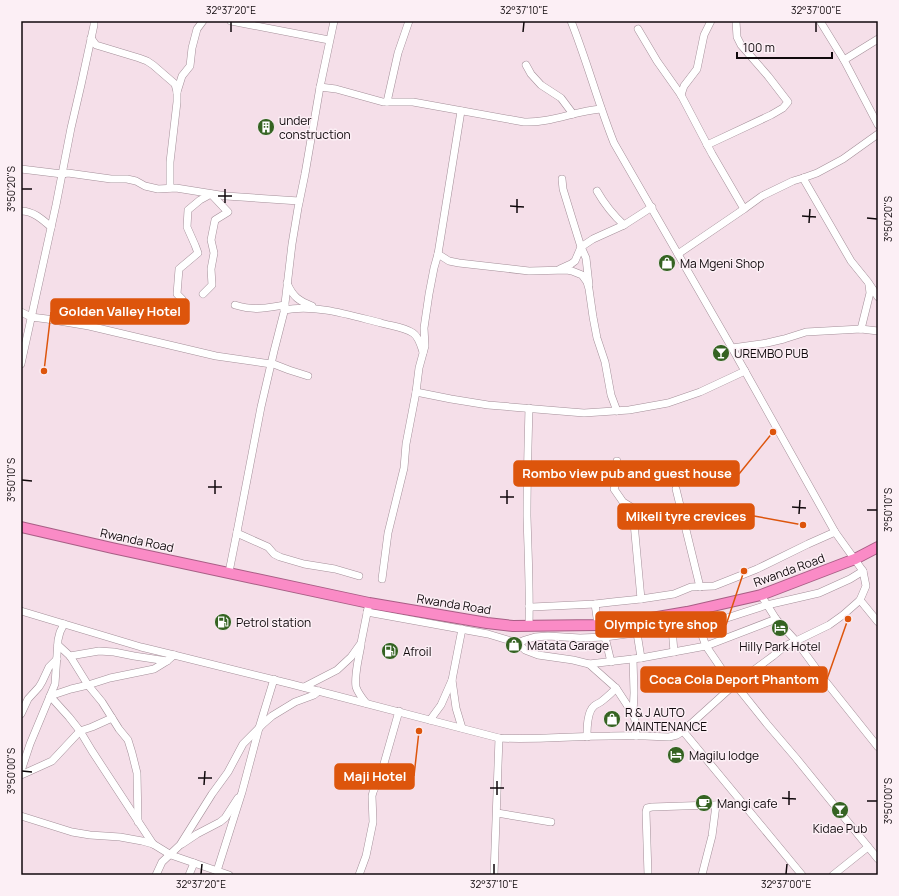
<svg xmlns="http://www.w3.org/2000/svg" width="899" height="896" viewBox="0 0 899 896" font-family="Manrope,sans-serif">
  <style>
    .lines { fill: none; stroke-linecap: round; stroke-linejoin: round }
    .minor-casing { stroke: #a48f99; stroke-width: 8 }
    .highway-casing { stroke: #a85e85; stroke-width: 12 }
    .minor { stroke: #fff; stroke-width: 7 }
    .highway { stroke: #fa8bc6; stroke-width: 10 }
    .ticks { fill: none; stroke: #10090c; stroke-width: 1.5 }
    .labels { text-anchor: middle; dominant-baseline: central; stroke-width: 3; stroke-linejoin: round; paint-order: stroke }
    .poi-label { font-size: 12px; fill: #10090c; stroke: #fceff5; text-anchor: start }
    .street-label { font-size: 12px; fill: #10090c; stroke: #fceff5 }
    .leader { fill: none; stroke: #dd550c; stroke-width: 1.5 }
    .callout-dot { fill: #dd550c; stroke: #fceff5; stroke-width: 1.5 }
    .callout { fill: #dd550c; stroke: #dd550c; stroke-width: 1.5 }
    .callout-label { font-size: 13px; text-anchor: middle; font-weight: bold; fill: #fff }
    .neatline { fill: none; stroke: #10090c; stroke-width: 1.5 }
    .ticks-label { font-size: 10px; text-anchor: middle; fill: #10090c }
  </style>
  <rect width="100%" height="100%" fill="#f5dfe9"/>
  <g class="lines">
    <g class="minor-casing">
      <g id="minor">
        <path d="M231 21 329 40"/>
        <path d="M334 21 320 87 305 174 298 208 292 244 284 312 274 351 261 407 237 532 239 534 268 547 274 554 280 557 304 564 335 569 359 576"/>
        <path d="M820 21 844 60 878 125"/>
        <path d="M638 29 657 61 681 95 712 154 744 209"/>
        <path d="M91 38 96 45 139 58 147 61 153 65 175 84 177 92V102L170 162V188"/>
        <path d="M844 60 878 39"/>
        <path d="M526 65 531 74 541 85 561 98 573 114"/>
        <path d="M320 87 336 89 383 102H413L524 122C551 123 575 111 601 109"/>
        <path d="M177 92 182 76 190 66 192 48 197 29 203 21"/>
        <path d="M681 95 684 86 697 69 704 35 711 21"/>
        <path d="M387 102 398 53 409 21"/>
        <path d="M707 145 771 115 783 108 788 102 768 76 741 45 737 37 736 21"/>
        <path d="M21 169 62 174 68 173 111 179H127L136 181 145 186 158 189 176 188 226 196 299 201"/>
        <path d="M803 178 851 261 868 282 878 297"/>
        <path d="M562 179 563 189 571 215 581 247 586 258 589 285"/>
        <path d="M597 191C605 205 612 214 624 225"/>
        <path d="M21 211C33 211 42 219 51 227"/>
        <path d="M438 254 449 261 459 263 529 271 567 270 572 271 582 275 587 282 589 289 593 317 597 338 605 362 611 395 617 411"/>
        <path d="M678 254 744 209 762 196 793 181 803 178 817 173 843 159 878 134"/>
        <path d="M560 269 571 264 575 261 581 247 593 239 624 225 652 207"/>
        <path d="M287 283C293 297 299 301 312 306"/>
        <path d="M182 299 177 294 179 269 198 253 195 245 187 227 188 210 200 200 211 194 228 212 215 220 211 240 214 253 211 269 212 285 203 294"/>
        <path d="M235 305C255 311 265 308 285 305"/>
        <path d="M284 310C316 304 349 315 381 323 391 326 404 327 413 333 419 337 421 346 423 352"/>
        <path d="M21 312 31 317 47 319 89 326 216 356 271 364"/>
        <path d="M861 329 870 293 869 285"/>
        <path d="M732 348 767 343 784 339 806 332 861 329 878 331"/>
        <path d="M271 363 289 370 308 376"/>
        <path d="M21 364 56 205 71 128 81 85 94 25V21"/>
        <path d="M416 392 451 399 488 405 584 413 629 410 668 403 700 392 745 371"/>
        <path d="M617 461 619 478 616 483 614 489 623 502 631 507 633 512 641 599"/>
        <path d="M676 489 700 587"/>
        <path d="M229 572 237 532"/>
        <path d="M382 579 388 533 404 468 406 444 416 392 419 368 425 346 424 328 429 294 434 268 438 254 461 111"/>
        <path d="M761 595 776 619 796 641 826 682 878 747"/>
        <path d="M860 600 878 622"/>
        <path d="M595 604 598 625"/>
        <path d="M529 606 532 607 595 604 612 602 641 599 674 594 691 587 714 586 757 569 808 544 835 532"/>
        <path d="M21 611 141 647 174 655 291 684 499 738C536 740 573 736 610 736 630 735 650 736 669 737L677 735 683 731 735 684 773 656 785 646 796 641 829 625 843 615 860 600 866 586 863 571 835 532 732 348 614 143C598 103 587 61 571 21"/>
        <path d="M367 612 488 634 518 643 525 650 538 655 573 660 589 664 641 658 706 646 776 619"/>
        <path d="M687 612 690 617 699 627 706 646 723 671 735 684 767 724 796 758 878 859"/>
        <path d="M529 626C530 589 528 552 527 516 527 480 528 444 529 408"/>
        <path d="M672 628 674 652"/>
        <path d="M462 629 452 680 456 708 462 728"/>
        <path d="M637 633 641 658"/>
        <path d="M605 637 611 662"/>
        <path d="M518 643 525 640 535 637 548 636 580 638 605 637 672 628 699 627 767 605 819 593 850 579 863 571"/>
        <path d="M58 645 70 656 88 685 102 702 119 729 128 740 132 753 137 773 138 822"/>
        <path d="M361 645C359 657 354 675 356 687 358 693 362 698 366 703"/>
        <path d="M70 656 99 651 114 652 134 656 167 661"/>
        <path d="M633 659 634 693 633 714 635 720 636 736"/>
        <path d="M304 687 337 670 351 657 361 643 368 608"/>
        <path d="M616 688 633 714"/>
        <path d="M21 714 28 699 39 687 42 682 49 667 57 659"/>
        <path d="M430 720 441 705 452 680"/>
        <path d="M683 731 802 875"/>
        <path d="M587 737C587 728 587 712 594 706 596 704 600 703 602 701 607 697 612 693 616 688L589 664"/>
        <path d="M21 771 30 744 55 684 58 640 60 632 64 624"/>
        <path d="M21 775 52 761 80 731 92 727 112 718"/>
        <path d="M497 813 551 822"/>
        <path d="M21 816 72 832 90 835 120 837 142 841 153 844 171 855 229 875"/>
        <path d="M153 844 92 751 80 731 69 717 50 696 71 689 88 685 110 678 154 669 167 661 174 655"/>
        <path d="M182 844 197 834 220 822 225 818 238 798"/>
        <path d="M217 871 242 792 259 728 274 679"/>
        <path d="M156 875 162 862 180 845 212 794 228 772 243 744 264 723 272 716 295 702 314 695 319 691"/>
        <path d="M189 875 194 863"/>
        <path d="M359 875 366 856 373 822 372 796 373 792 381 774 399 711"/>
        <path d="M494 875 499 738"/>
        <path d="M648 875 646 812 647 808 652 807 743 804"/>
        <path d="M702 875 704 867 712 836 716 805"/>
        <path d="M833 875 868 847"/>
      </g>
    </g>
    <g class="highway-casing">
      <path id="highway" d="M21 527 112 548 369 603 487 623 513 626 598 625 640 620 687 612 761 595 855 559 878 547"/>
    </g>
    <use href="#minor" class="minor"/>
    <use href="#highway" class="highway"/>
  </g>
  <path class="ticks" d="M231 32V22M523 32 524 22M816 32V22M22 189H32M218 196H232M225 203V189M510 206 524 207M517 213V199M802 216 816 217M867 218 877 219M809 223 810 209M22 480 32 481M208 487H222M215 494V480M500 497H514M507 504V490M792 507 806 508M867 510H877M799 514 800 500M22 771 32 772M198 778H212M204 785 205 771M490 788H504M497 795V781M782 798 796 799M867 801H877M789 805V791M201 874 202 864M494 874V864M786 874 787 864"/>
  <defs>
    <g id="building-disc" transform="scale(0.9)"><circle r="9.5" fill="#356322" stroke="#fceff5"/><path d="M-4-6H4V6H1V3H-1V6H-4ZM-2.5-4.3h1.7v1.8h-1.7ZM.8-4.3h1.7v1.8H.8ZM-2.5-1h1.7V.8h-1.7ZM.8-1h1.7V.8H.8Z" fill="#fff"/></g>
    <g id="shop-disc" transform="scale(0.9)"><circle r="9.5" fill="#356322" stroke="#fceff5"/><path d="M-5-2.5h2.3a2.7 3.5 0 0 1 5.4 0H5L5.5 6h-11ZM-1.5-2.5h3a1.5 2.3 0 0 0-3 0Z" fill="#fff"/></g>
    <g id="bar-disc" transform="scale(0.9)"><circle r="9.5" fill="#356322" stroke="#fceff5"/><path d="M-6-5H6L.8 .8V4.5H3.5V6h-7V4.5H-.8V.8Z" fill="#fff"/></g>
    <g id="fuel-disc" transform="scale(0.9)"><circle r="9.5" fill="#356322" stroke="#fceff5"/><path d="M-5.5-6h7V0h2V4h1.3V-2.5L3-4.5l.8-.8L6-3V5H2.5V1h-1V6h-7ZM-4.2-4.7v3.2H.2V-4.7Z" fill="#fff"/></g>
    <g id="hotel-disc" transform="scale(0.9)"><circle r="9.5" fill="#356322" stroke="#fceff5"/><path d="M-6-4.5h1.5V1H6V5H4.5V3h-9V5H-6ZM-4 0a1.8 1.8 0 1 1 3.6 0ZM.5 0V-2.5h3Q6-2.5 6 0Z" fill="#fff"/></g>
    <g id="cafe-disc" transform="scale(0.9)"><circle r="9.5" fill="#356322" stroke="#fceff5"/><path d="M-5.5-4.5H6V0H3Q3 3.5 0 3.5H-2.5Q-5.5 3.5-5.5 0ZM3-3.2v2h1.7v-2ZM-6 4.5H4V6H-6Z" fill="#fff"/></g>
  </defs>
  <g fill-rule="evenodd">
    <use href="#building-disc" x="266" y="127"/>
    <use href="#shop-disc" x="667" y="263"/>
    <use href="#bar-disc" x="721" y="353"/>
    <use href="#fuel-disc" x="223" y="622"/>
    <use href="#hotel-disc" x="780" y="628"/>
    <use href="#shop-disc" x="514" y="645"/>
    <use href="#fuel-disc" x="390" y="651"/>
    <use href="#shop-disc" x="612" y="719"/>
    <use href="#hotel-disc" x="676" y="755"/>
    <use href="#cafe-disc" x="704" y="803"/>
    <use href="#bar-disc" x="840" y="810"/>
  </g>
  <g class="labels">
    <g class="poi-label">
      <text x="279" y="120">under<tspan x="279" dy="14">construction</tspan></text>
      <text x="680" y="263">Ma Mgeni Shop</text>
      <text x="734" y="353">UREMBO PUB</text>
      <text x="236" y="622">Petrol station</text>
      <text x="527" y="645">Matata Garage</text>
      <text x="780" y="646" text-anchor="middle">Hilly Park Hotel</text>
      <text x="403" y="651">Afroil</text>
      <text x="625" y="712">R &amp; J AUTO<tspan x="625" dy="14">MAINTENANCE</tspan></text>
      <text x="689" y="755">Magilu lodge</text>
      <text x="717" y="803">Mangi cafe</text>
      <text x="840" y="828" text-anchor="middle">Kidae Pub</text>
    </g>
    <g class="street-label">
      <text transform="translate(137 540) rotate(12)">Rwanda Road</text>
      <text transform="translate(789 570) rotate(-20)">Rwanda Road</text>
      <text transform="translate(454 604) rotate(9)">Rwanda Road</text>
    </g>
  </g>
  <path class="leader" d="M44 371L51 312M773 432L739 474M803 525L754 516M744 571L726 625M848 619L827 679M419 731L414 776"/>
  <g class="callout-dot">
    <circle cx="44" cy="371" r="4"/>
    <circle cx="773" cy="432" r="4"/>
    <circle cx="803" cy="525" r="4"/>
    <circle cx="744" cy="571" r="4"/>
    <circle cx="848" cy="619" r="4"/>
    <circle cx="419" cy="731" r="4"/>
  </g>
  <g class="callout">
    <rect x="51" y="299" width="138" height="25" rx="4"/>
    <rect x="514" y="461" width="225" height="25" rx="4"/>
    <rect x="618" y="504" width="136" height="25" rx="4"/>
    <rect x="596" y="612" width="130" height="25" rx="4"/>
    <rect x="641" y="667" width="186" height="25" rx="4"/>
    <rect x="335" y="764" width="79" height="25" rx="4"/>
  </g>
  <g class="callout-label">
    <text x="120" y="316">Golden Valley Hotel</text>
    <text x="627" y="478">Rombo view pub and guest house</text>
    <text x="686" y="521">Mikeli tyre crevices</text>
    <text x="661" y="629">Olympic tyre shop</text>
    <text x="734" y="684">Coca Cola Deport Phantom</text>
    <text x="375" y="781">Maji Hotel</text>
  </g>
  <rect width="899" height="896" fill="none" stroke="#fceff5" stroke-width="44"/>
  <path d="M737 52v6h95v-6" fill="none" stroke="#10090c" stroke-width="2"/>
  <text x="743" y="52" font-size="12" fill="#10090c" stroke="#fceff5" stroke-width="3" paint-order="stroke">100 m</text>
  <rect x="22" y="22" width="855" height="852" class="neatline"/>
  <g class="ticks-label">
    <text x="231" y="14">32°37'20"E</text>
    <text x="524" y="14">32°37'10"E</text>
    <text x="816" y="14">32°37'00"E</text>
    <text transform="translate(11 189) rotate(-90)" y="4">3°50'20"S</text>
    <text transform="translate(888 219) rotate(-90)" y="4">3°50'20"S</text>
    <text transform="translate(11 480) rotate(-90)" y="4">3°50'10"S</text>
    <text transform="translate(888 510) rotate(-90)" y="4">3°50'10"S</text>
    <text transform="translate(11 771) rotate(-90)" y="4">3°50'00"S</text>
    <text transform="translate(888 801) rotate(-90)" y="4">3°50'00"S</text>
    <text x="201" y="888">32°37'20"E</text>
    <text x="494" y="888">32°37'10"E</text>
    <text x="786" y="888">32°37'00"E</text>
  </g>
</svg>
